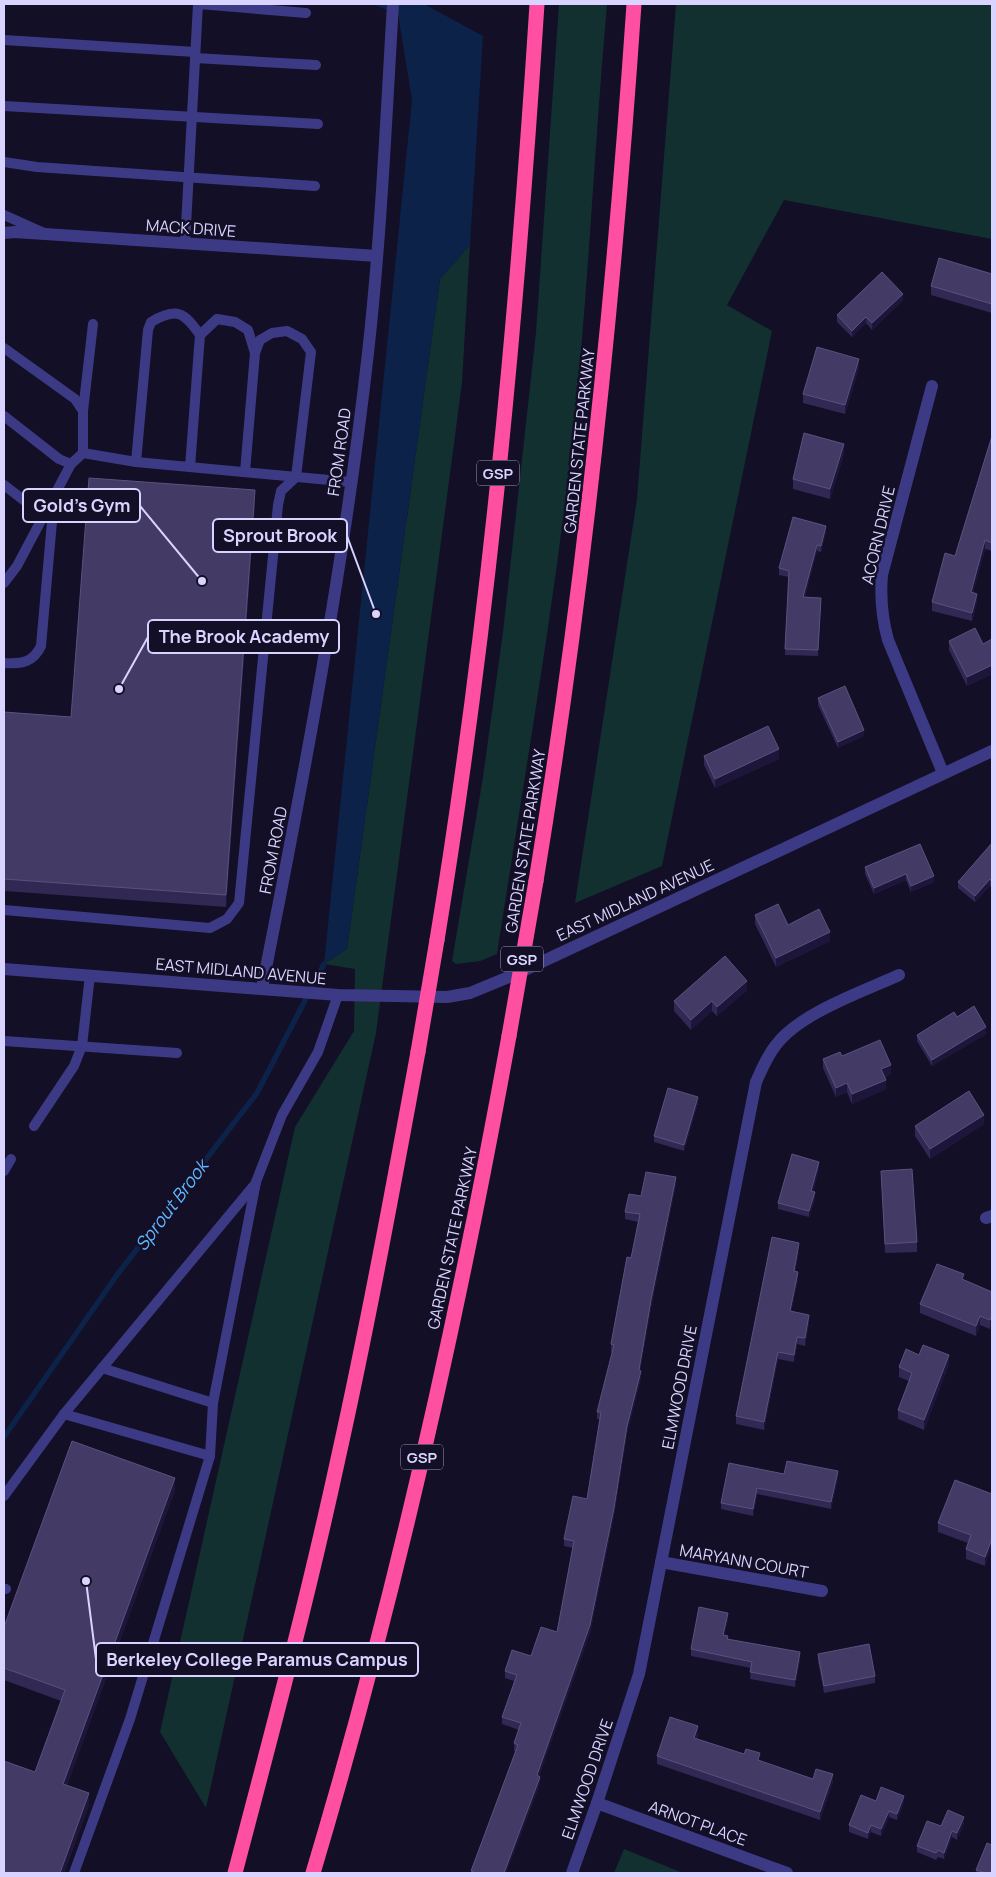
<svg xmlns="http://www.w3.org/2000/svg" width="996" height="1877" viewBox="0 0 996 1877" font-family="Manrope,sans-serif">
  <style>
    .green { fill: #12302f }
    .water { fill: #0c2248 }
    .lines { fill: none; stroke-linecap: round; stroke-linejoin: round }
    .stream { stroke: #0c2248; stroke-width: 5.5 }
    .service { stroke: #3d3a85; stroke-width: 10 }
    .minor { stroke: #3d3a85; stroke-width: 12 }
    .tertiary { stroke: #3d3a85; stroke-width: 12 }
    .motorway { stroke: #ff4fa3; stroke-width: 15 }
    .motorway-bridge { stroke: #ff4fa3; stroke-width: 15 }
    .wall { fill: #312854 }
    .shaded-wall { fill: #1d163a }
    .building { fill: #433a66; stroke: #5a527e }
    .labels { text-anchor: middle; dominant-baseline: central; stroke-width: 5; stroke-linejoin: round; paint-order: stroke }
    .shield { fill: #130f26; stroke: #9e99be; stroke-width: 1 }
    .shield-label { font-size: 15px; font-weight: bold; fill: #d9d4ff }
    .street-label { font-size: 16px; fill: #d9d4ff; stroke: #130f26 }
    .water-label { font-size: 18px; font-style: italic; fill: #62b6ff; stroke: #130f26 }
    .leader { fill: none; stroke: #d9d4ff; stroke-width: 2 }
    .callout-dot { fill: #d9d4ff; stroke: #130f26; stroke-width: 2 }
    .callout { fill: #130f26; stroke: #d9d4ff; stroke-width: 2 }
    .callout-label { font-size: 18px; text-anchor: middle; font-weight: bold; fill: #d9d4ff }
  </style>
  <rect width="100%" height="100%" fill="#130f26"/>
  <g class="green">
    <path d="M559 4H607C594 151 588 298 572 445 553 615 523 784 497 954L480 961 456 964 452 961 483 777 503 632 536 332Z"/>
    <path d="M676 4H992V239L784 200 727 305 772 331 662 866 575 903 637 499Z"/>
    <path d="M470 245 462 383 376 1033 206 1808 160 1732 295 1127 354 1031 355 969 324 964 347 949 440 279Z"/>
    <path d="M624 1849 683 1873H614Z"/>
  </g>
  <path class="water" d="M372 4H424L483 36 470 245 440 279 347 949 324 964 412 100 398 14Z"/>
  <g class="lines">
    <path class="stream" d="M4 1437 117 1275 257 1093 324 964"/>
    <g class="service">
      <path d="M199 4 306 13"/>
      <path d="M4 40 195 52"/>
      <path d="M195 58 316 65"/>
      <path d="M4 106 318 124"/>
      <path d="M4 162 37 167 315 186"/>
      <path d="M4 215 42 232"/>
      <path d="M185 244 198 4"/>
      <path d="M4 348 75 399 83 411V453L71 464 17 566 4 583"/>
      <path d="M83 411 93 324"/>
      <path d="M4 416 59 459 71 464"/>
      <path d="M83 453 136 462 351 482"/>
      <path d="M136 462 148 330 151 322C177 307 184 312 200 335"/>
      <path d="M190 467 200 335 217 319 235 322 248 330 255 353"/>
      <path d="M4 485 43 515"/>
      <path d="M4 663C21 664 33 663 41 646L54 499"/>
      <path d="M4 910 210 928 227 919 239 903 278 505 281 491 296 477 311 352 302 339 287 331 272 333 260 340 255 353 245 472"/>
      <path d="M4 1041 177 1053"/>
      <path d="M34 1126 74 1066 82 1046 90 975"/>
      <path d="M4 1171 11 1159"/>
      <path d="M102 1368 213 1403"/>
      <path d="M64 1414 210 1456"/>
      <path d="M4 1496 64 1414 256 1183"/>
      <path d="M4 1589H6"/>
      <path d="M74 1873 130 1719 210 1456 213 1403 256 1182 282 1115 318 1052 338 995"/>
    </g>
    <g class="minor">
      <path d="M4 233 15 232 377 256"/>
      <path d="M932 386 882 575C880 598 882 618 888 640L943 773"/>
      <path d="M986 1218 992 1216"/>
      <path d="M661 1562 822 1591"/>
      <path d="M597 1803 787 1873"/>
      <path d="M572 1873 597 1803 639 1674 756 1082C762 1069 767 1056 776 1045 800 1013 862 992 899 975"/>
    </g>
    <g class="tertiary">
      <path d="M4 969 338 995 447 997 470 993 516 974 992 751"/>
      <path d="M262 988C304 777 344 566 368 353 381 237 386 120 393 4"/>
    </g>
    <g class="motorway">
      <path d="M536 881C584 590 614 298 634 4"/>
      <path d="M437 940C488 630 517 317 537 4"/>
      <path d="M235 1873C271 1736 308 1598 338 1459 368 1324 393 1188 418 1052"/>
      <path d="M313 1873C395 1599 458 1318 509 1036"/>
    </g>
    <g class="motorway-bridge">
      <path d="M509 1036 536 881"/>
      <path d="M418 1052 437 940"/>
    </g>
  </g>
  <g class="wall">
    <path d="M992 274V313L931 295V286Z"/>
    <path d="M903 300 872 330 866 323 852 337 837 322V315Z"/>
    <path d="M859 368 845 414 803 403V394Z"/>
    <path d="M992 436V551L985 549 973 593 977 602 972 621 932 611V602L955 556Z"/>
    <path d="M844 454 830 499 793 489V479Z"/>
    <path d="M255 503 226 907 4 891V712L71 717Z"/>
    <path d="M826 532 821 552 817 551 805 597 821 598 818 656 785 655 789 577 779 575V568Z"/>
    <path d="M992 639V674L967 686 949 650V641L983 644Z"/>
    <path d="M818 698 864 736 838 748 818 705Z"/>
    <path d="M704 756 779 759 715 788 704 765Z"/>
    <path d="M992 843V888L990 886 975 902 958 888V882Z"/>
    <path d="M920 844 934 882 911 892 906 880 874 894 865 874V867Z"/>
    <path d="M755 915 788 925 830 941 776 967 755 924Z"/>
    <path d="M747 990 717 1016 712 1011 691 1030 674 1011V1001Z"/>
    <path d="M957 1017 986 1034 932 1066 917 1041V1035Z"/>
    <path d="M823 1059 891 1074 885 1077 886 1089 852 1104 847 1092 836 1097 823 1068Z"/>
    <path d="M698 1103 684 1151 654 1142V1136Z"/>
    <path d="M984 1124 930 1159 915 1136V1126Z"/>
    <path d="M819 1168 813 1192 815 1199 809 1217 778 1209V1203Z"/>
    <path d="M881 1171 917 1242V1252L885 1253Z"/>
    <path d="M676 1184 651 1308 640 1370 641 1378 627 1433 614 1515 590 1633 539 1776 540 1784 506 1873H471V1871L516 1751H514V1743L519 1730 502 1724V1717L514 1681 505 1678V1671L531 1656 557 1632 573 1548 564 1546V1539L587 1499 600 1419H597V1412L613 1352H611V1344L631 1258 638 1222 625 1219V1212L641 1196Z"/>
    <path d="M799 1251 795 1271 798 1280 791 1311 809 1322 805 1346 797 1344 794 1362 778 1359 764 1430 736 1424V1416Z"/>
    <path d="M964 1280 992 1292 990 1329 980 1325 976 1336 920 1313V1304Z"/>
    <path d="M919 1355 949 1364 924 1430 898 1419V1410L909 1381 899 1377V1367Z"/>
    <path d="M784 1474 838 1478 831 1509 757 1494 753 1516 721 1509V1503Z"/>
    <path d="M175 1490 67 1785 89 1805 64 1873H4L35 1772 61 1701 4 1680V1627Z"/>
    <path d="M992 1494 985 1566 966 1559V1549L968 1543 938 1532V1523Z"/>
    <path d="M728 1619 724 1636 728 1639 800 1659 795 1687 750 1679 751 1668 691 1656V1649Z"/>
    <path d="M818 1654 875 1676V1683L824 1693 818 1661Z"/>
    <path d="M698 1734 697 1739 760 1761 813 1779 833 1782 820 1820 657 1764V1756Z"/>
    <path d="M876 1801 904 1802 897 1820 889 1817 881 1836 871 1832 868 1839 849 1832V1825Z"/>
    <path d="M964 1823 957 1840 952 1837 944 1859 938 1857 936 1860 917 1852V1846L941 1826Z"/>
    <path d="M976 1870 992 1873H976Z"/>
  </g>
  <g class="shaded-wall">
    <path d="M903 294V300L872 330V323Z"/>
    <path d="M866 317V323L852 337V331Z"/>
    <path d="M859 359V368L845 414V405Z"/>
    <path d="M844 444V454L830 499V489Z"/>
    <path d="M255 490V503L226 907V895Z"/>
    <path d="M826 526V532L821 552V546Z"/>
    <path d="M985 540V549L971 601V592Z"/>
    <path d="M817 545V551L803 604V597Z"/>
    <path d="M977 594V602L972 621V613Z"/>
    <path d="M992 665V674L967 686V677Z"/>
    <path d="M864 730V736L838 748V742Z"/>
    <path d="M779 749V759L715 788V779Z"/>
    <path d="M906 874V880L874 894V888Z"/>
    <path d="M934 876V882L911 892V886Z"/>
    <path d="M990 879V886L975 902V896Z"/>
    <path d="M830 932V941L776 967V958Z"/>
    <path d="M747 981V990L717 1016V1007Z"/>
    <path d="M712 1001V1011L691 1030V1020Z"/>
    <path d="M986 1027V1034L932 1066V1060Z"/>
    <path d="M891 1065V1074L881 1078V1069Z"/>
    <path d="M886 1080V1089L852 1104V1094Z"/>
    <path d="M847 1083V1092L836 1097V1088Z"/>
    <path d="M698 1097V1103L684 1151V1145Z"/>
    <path d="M984 1115V1124L930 1159V1149Z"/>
    <path d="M819 1162V1168L811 1198V1191Z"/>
    <path d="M676 1177V1184L651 1308 639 1377V1370L651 1300Z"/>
    <path d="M815 1192V1199L809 1217V1211Z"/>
    <path d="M799 1243V1251L794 1279V1271Z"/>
    <path d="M798 1272V1280L790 1319V1311Z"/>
    <path d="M809 1315V1322L805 1346V1338Z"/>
    <path d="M992 1315V1324L990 1329V1320Z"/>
    <path d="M980 1316V1325L976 1336V1326Z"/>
    <path d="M797 1337V1344L794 1362V1355Z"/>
    <path d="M778 1352V1359L764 1430V1422Z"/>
    <path d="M949 1355V1364L924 1430V1420Z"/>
    <path d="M641 1371V1378L627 1433 614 1515 590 1633 537 1783V1775Z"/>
    <path d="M838 1471V1478L831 1509V1502Z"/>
    <path d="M175 1478V1490L63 1796V1784Z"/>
    <path d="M757 1488V1494L753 1516V1509Z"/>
    <path d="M992 1539V1548L985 1566V1557Z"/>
    <path d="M728 1613V1619L723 1642V1635Z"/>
    <path d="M800 1652V1659L795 1687V1680Z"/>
    <path d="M698 1726V1734L694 1746V1738Z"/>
    <path d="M833 1774V1782L820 1820V1812Z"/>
    <path d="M540 1777V1784L506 1873H504Z"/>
    <path d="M89 1793V1805L64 1873H60Z"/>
    <path d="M904 1796V1802L897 1820V1814Z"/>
    <path d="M889 1811V1817L881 1836V1829Z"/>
    <path d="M964 1817V1823L957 1840V1833Z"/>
    <path d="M871 1825V1832L868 1839V1833Z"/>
    <path d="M952 1831V1837L944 1859V1853Z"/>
  </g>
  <g class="building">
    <path d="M939 258 992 274V304L931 286Z"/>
    <path d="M882 272 903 294 872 323 866 317 852 331 837 315Z"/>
    <path d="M817 347 859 359 845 405 803 394Z"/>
    <path d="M804 433 844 444 830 489 793 479Z"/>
    <path d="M992 436V543L985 540 971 592 977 594 972 613 932 602 945 553 955 556Z"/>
    <path d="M89 478 255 490 226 895 4 879V712L71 717Z"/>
    <path d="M793 517 826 526 821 546 817 545 803 597 821 598 818 650 785 649 789 571 779 568Z"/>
    <path d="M975 628 983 644 992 639V665L967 677 949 641Z"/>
    <path d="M845 686 864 730 838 742 818 698Z"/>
    <path d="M768 726 779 749 715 779 704 756Z"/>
    <path d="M992 843V882L990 879 975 896 958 882Z"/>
    <path d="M920 844 934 876 911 886 906 874 874 888 865 867Z"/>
    <path d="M778 904 788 925 819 909 830 932 776 958 755 915Z"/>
    <path d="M725 956 747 981 717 1007 712 1001 691 1020 674 1001Z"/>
    <path d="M974 1006 986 1027 932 1060 917 1035 954 1012 957 1017Z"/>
    <path d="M880 1040 891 1065 881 1069 886 1080 852 1094 847 1083 836 1088 823 1059 840 1052 842 1056Z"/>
    <path d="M668 1088 698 1097 684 1145 654 1136Z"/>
    <path d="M969 1091 984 1115 930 1149 915 1126Z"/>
    <path d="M792 1154 819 1162 811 1191 815 1192 809 1211 778 1203Z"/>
    <path d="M912 1169 917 1242 885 1244 881 1171Z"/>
    <path d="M646 1172 676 1177 651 1300 639 1370 641 1371 627 1426 614 1508 590 1625 537 1775 540 1777 504 1873H473L474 1872 471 1871 518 1745 514 1743 521 1723 502 1717 517 1675 505 1671 512 1650 531 1656 541 1627 557 1632 574 1541 564 1539 573 1496 587 1499 601 1412H597L614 1345 611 1344 627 1257 631 1258 640 1214 625 1212 629 1194 641 1196Z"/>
    <path d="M772 1237 799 1243 794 1271 798 1272 790 1311 809 1315 805 1338 797 1337 794 1355 778 1352 764 1422 736 1416Z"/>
    <path d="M937 1264 964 1274 962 1279 992 1292V1315L990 1320 980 1316 976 1326 920 1304Z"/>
    <path d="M923 1345 949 1355 924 1420 898 1410 912 1373 899 1367 906 1349 919 1355Z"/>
    <path d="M72 1441 175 1478 63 1784 89 1793 60 1873H4V1761L35 1772 65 1690 4 1668V1627Z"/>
    <path d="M787 1461 838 1471 831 1502 757 1488 753 1509 721 1503 729 1463 784 1474Z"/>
    <path d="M955 1480 992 1494V1539L985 1557 966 1549 971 1535 938 1523Z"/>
    <path d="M699 1607 728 1613 723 1635 728 1636 727 1639 800 1652 795 1680 750 1672 752 1662 691 1649Z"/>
    <path d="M869 1644 875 1676 824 1686 818 1654Z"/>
    <path d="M670 1717 698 1726 694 1738 744 1754 746 1749 760 1753 758 1760 813 1779 816 1769 833 1774 820 1812 657 1756Z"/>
    <path d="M881 1787 904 1796 897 1814 889 1811 881 1829 871 1825 868 1833 849 1825 861 1795 876 1801Z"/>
    <path d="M948 1810 964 1817 957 1833 952 1831 944 1853 938 1850 936 1853 917 1846 927 1821 941 1826Z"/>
    <path d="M987 1843 992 1845V1873H986L976 1870Z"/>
  </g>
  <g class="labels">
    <g class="shield">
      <rect x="477" y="460.5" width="42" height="25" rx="4"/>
      <rect x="501" y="946.5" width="42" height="25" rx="4"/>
      <rect x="401" y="1444.5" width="42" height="25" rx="4"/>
    </g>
    <g class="shield-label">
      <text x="498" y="473">GSP</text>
      <text x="522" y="959">GSP</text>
      <text x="422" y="1457">GSP</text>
    </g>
    <g class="street-label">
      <text transform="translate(191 228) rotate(4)">MACK DRIVE</text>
      <text transform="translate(579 441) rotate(-84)">GARDEN STATE PARKWAY</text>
      <text transform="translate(339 452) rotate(-82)">FROM ROAD</text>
      <text transform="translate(878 535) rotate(-77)">ACORN DRIVE</text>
      <text transform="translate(525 841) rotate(-81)">GARDEN STATE PARKWAY</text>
      <text transform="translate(273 850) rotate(-79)">FROM ROAD</text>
      <text transform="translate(635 900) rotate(-25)">EAST MIDLAND AVENUE</text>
      <text transform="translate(241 971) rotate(5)">EAST MIDLAND AVENUE</text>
      <text transform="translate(452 1238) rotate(-78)">GARDEN STATE PARKWAY</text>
      <text transform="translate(679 1387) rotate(-79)">ELMWOOD DRIVE</text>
      <text transform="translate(744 1561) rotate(10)">MARYANN COURT</text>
      <text transform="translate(587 1779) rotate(-71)">ELMWOOD DRIVE</text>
      <text transform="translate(698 1823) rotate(20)">ARNOT PLACE</text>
    </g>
    <g class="water-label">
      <text transform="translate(171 1205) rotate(-53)">Sprout Brook</text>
    </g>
  </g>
  <path class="leader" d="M202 581L140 506M376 614L347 536M119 689L148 637M86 1581L96 1659"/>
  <g class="callout-dot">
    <circle cx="202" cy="581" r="5"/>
    <circle cx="376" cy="614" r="5"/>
    <circle cx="119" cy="689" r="5"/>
    <circle cx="86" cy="1581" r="5"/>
  </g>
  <g class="callout">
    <rect x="23" y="489" width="117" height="33" rx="5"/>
    <rect x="213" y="519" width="134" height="33" rx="5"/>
    <rect x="148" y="620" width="191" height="33" rx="5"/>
    <rect x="96" y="1643" width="322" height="33" rx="5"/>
  </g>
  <g class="callout-label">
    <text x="82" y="512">Gold's Gym</text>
    <text x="280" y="542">Sprout Brook</text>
    <text x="244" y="643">The Brook Academy</text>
    <text x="257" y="1666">Berkeley College Paramus Campus</text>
  </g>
  <rect width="996" height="1877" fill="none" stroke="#d9d4ff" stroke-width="10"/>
</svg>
